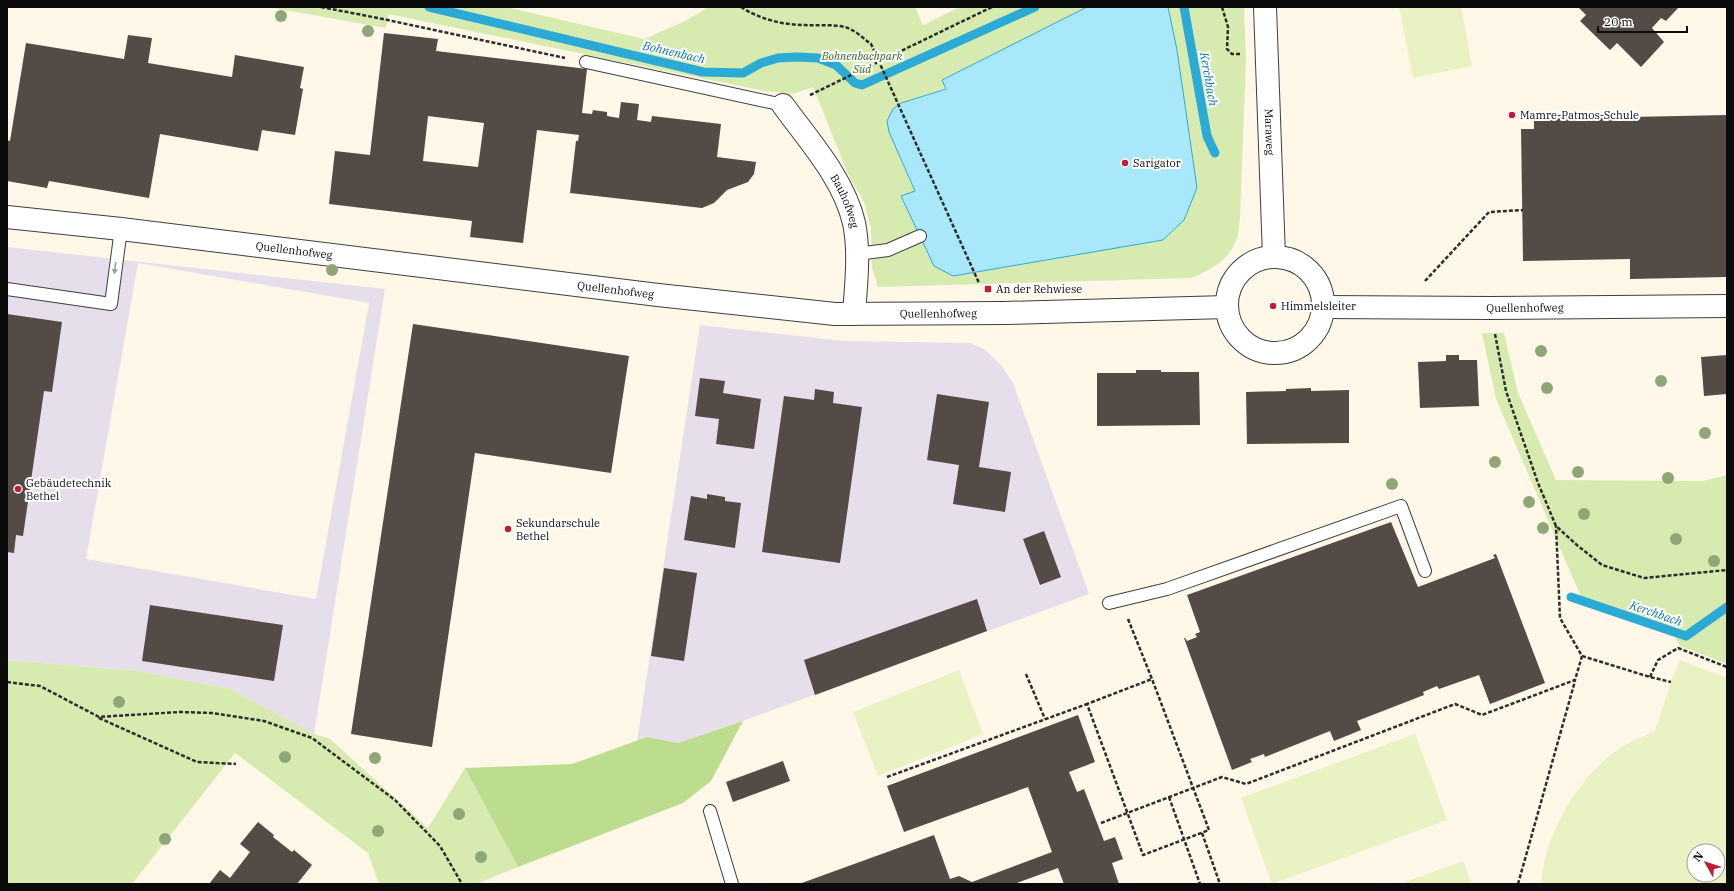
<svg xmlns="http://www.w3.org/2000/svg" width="1734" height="891" viewBox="0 0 1734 891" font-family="'IBM Plex Serif',serif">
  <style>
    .industrial { fill: #e7deeb; fill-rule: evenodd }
    .green { fill: #d7ebb0 }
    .forest { fill: #bddd8e }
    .pitch { fill: #e8f2c2; fill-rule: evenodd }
    .water { fill: #a9e7fa; stroke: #2caad6 }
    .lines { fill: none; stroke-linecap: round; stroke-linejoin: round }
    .stream { stroke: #2caad6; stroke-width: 9 }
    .building { fill: #544a46; fill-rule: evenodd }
    .lane-casing { stroke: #3e3e3e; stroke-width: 14 }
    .street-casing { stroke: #3e3e3e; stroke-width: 24 }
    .path { stroke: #2d2d2d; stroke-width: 2.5; stroke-dasharray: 4 2; stroke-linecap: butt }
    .lane { stroke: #fff; stroke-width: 12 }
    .street { stroke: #fff; stroke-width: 22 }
    .tree { fill: #8fa776 }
    .oneway { fill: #9d9d9d }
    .poi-dot { fill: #c21b3a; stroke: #fff; stroke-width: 1.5 }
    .labels { text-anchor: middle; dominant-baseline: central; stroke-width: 4; stroke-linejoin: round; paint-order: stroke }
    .park-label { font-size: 11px; font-style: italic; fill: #336518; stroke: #fff }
    .poi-label { font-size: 11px; fill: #0b0b0b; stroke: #fff; text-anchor: start }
    .street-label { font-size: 11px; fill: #0b0b0b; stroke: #fff }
    .water-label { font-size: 12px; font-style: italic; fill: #0d77a3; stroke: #fff }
  </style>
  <rect width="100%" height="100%" fill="#fff7e8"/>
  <g class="industrial">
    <path d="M7 247 385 289 314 734 231 689 139 671 7 660ZM138 263 369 303 316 599 86 559Z"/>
    <path d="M700 325 843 341 970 343 984 349 1001 365 1013 383 1089 594 743 721 678 743 647 737 637 741Z"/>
  </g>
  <g class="green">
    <path d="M268 7H506L644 39 685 21 709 7H915L923 25 960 7H1087L943 80 946 88 901 103 889 132 915 192 901 197 953 276 1163 240 1184 220 1197 188 1177 50 1168 7H1244L1246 59 1240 218C1239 225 1239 234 1236 241 1229 260 1209 271 1191 278L878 287 872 268 871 228 864 202 848 174 813 87 793 94 764 91 388 14 386 28Z"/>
    <path d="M1482 333H1504L1518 393 1556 480 1702 481 1727 475V664L1680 646 1671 631 1581 597 1496 399Z"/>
    <path d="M7 660 139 671 231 689 314 734 330 739 428 828 465 768 518 867 476 884H379L368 853 235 753 132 884H7Z"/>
  </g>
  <path class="forest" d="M743 721 711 781 683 803 518 867 465 768 572 764 647 737 678 743Z"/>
  <g class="pitch">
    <path d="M1399 7H1461L1472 66 1413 78Z"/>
    <path d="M1680 660 1727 678V884H1541C1545 832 1581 770 1627 744 1636 739 1646 735 1655 731L1671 682ZM1694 851H1718V875H1694Z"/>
    <path d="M959 670 983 734 878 776 853 712Z"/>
    <path d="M1415 734 1447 820 1272 884 1241 798Z"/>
    <path d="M1463 861 1472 884H1400Z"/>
  </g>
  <path class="water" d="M1087 7H1168L1177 50 1197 188 1184 220 1163 240 953 276 934 266 901 196 915 191 889 132 887 121 893 109 901 103 946 89 942 80Z"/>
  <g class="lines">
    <g class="stream">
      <path d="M429 7 703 72 743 73 761 63 778 58 797 57 818 58 836 65 855 83 862 85 1035 7"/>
      <path d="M1184 7 1207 136 1215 153"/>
      <path d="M1571 597 1686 636 1727 607"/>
    </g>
  </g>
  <g class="building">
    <path d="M1578 7H1679L1666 21 1661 18 1652 28 1664 42 1641 67 1617 43 1610 50 1580 21 1586 15Z"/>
    <path d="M384 33 438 39 436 51 587 69 582 113 592 114 593 110 607 112V116L619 118 621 102 639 104 637 120 651 122 652 116 721 124 717 157 756 162 754 174 748 182 727 190 714 203 702 208 570 193 576 141H578L579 135 537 130 523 243 470 237 472 221 329 204 335 151 370 155ZM428 116 484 123 478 167 423 161Z"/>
    <path d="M128 35 152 38 148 63 232 77 235 55 304 67 300 88 303 89 295 135 262 130 258 151 160 134 149 198 49 181 47 188 7 181V140L10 141 26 43 124 59Z"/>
    <path d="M1727 115V277L1630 279V259L1523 261 1521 129H1534V119Z"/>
    <path d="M7 314 62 322 52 392 44 391 23 536 16 535 14 553 7 552Z"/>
    <path d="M413 324 629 356 611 473 475 453 432 747 351 734Z"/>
    <path d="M1446 355H1459V360H1477L1479 406 1420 408 1418 362 1446 361Z"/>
    <path d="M1727 355V394L1704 396 1701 357Z"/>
    <path d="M1136 370H1161V372H1199L1200 425 1097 426V373H1136Z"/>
    <path d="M700 378 725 381 723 393 761 399 754 449 716 444 719 419 695 416Z"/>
    <path d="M1311 388V391L1349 390V443L1247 444 1246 392 1286 391V389Z"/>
    <path d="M815 389 834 392 833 403 862 407 840 563 762 552 784 396 814 400Z"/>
    <path d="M937 394 989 402 979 467 1011 472 1005 512 953 504 959 465 927 460Z"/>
    <path d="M707 494 725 497V501L741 503 735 548 684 540 691 496 707 499Z"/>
    <path d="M1391 522 1418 587 1495 558 1493 555 1496 554 1545 683 1490 704 1479 675 1439 689 1437 686 1423 692 1424 695 1357 721 1361 730 1334 741 1330 731 1265 757 1264 754 1250 759 1252 762 1232 770 1184 638H1185L1187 641 1197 637 1195 634 1200 632 1187 595Z"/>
    <path d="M1044 531 1061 577 1040 585 1023 539Z"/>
    <path d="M664 568 697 573 684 661 651 656Z"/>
    <path d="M977 599 987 631 815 695 804 660Z"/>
    <path d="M150 605 283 625 274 681 142 661Z"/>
    <path d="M1078 715 1095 762 1069 772 1077 792 1084 789 1104 841 1115 837 1123 859 1112 863 1119 884H1064L1058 868 1014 884H799L934 835 950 879 959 876 972 882 1052 852 1028 787 904 832 887 786Z"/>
    <path d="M783 761 790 781 733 802 726 782Z"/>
    <path d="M258 822 274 835 273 837 292 852 294 850 312 865 297 884H209L220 870 230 878 250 852 240 844Z"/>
  </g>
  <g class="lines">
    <g class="lane-casing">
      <g id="lane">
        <path d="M586 62 783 105"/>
        <path d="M857 254 888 250 920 236"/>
        <path d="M7 289 111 304 121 229"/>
        <path d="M1109 603 1167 589 1401 506 1425 571"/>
        <path d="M710 811 732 884"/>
      </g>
    </g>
    <g class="street-casing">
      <g id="street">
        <path id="s1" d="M1265 7 1274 257"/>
        <path id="s2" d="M783 105C809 141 844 179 854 223 860 252 856 285 854 314"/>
        <path id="s3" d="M7 217 121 229 658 295 835 314 1004 313 1227 307"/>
        <circle cx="1275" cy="305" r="48"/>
        <path id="s4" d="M1323 307 1490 308 1727 306"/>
      </g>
    </g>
    <g class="path">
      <path d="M321 7 383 19 565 58"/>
      <path d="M741 7C759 19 783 25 805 25 818 26 832 24 845 27 855 30 863 38 871 44L979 283"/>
      <path d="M1222 7 1228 27 1227 49 1232 54H1240"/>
      <path d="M810 95 992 7"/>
      <path d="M1425 281 1489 212 1523 210"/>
      <path d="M1495 334 1506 391 1538 483 1556 526 1578 546 1602 565 1644 578 1727 570"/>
      <path d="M1128 619 1152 679 1087 704 1143 855 1209 830 1152 679"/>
      <path d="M1582 656 1650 677 1671 682"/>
      <path d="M1026 674 1045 719"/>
      <path d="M1650 677 1658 660 1678 648 1727 667"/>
      <path d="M7 682 40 686 99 717 179 712 212 713 264 721 312 738 395 800 440 846 462 884"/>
      <path d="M99 718 197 762 236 764"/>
      <path d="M887 777 1087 704"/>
      <path d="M1169 797 1200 884"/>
      <path d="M1101 823 1222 777 1246 784 1455 704 1482 715 1575 680 1582 656 1560 618 1556 526"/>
      <path d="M1202 833 1220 884"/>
      <path d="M1518 884 1575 681"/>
    </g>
    <use href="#lane" class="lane"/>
    <use href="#street" class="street"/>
  </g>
  <g class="tree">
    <circle cx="281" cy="16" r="6"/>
    <circle cx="368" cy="31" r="6"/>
    <circle cx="332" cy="270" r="6"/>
    <circle cx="1541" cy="351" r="6"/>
    <circle cx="1661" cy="381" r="6"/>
    <circle cx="1547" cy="388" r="6"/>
    <circle cx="1705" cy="433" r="6"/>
    <circle cx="1495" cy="462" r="6"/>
    <circle cx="1578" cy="472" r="6"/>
    <circle cx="1668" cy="478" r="6"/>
    <circle cx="1392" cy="484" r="6"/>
    <circle cx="1529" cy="502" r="6"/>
    <circle cx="1584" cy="514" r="6"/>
    <circle cx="1543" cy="528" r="6"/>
    <circle cx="1676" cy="539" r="6"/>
    <circle cx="1714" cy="561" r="6"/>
    <circle cx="119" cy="702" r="6"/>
    <circle cx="285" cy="757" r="6"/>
    <circle cx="375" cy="758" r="6"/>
    <circle cx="459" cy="814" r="6"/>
    <circle cx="378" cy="831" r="6"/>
    <circle cx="165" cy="839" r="6"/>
    <circle cx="481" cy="857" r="6"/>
  </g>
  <defs><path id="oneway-solid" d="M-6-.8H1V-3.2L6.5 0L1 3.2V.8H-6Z"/></defs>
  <use class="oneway" href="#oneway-solid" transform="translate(115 268) rotate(98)"/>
  <g class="poi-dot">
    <circle cx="1512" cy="115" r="4"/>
    <circle cx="1125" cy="163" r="4"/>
    <rect x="984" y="285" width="8" height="8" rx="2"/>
    <circle cx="1273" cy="306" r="4"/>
    <circle cx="18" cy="489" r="4"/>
    <circle cx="508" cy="529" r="4"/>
  </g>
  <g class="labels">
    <g class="park-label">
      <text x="862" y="56">Bohnenbachpark<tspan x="862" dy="13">Süd</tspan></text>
    </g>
    <g class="poi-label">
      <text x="1520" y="115">Mamre-Patmos-Schule</text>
      <text x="1133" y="163">Sarigator</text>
      <text x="996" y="289">An der Rehwiese</text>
      <text x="1281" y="306">Himmelsleiter</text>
      <text x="26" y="483">Gebäudetechnik<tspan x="26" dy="13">Bethel</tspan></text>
      <text x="516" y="523">Sekundarschule<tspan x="516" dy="13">Bethel</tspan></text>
    </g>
    <g class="street-label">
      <text stroke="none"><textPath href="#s1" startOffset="125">Maraweg</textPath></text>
      <text stroke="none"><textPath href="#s2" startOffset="115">Bauhofweg</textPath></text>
      <text stroke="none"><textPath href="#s3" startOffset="289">Quellenhofweg</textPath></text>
      <text stroke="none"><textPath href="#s3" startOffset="613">Quellenhofweg</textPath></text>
      <text stroke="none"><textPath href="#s4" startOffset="202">Quellenhofweg</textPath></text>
      <text stroke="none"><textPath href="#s3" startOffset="937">Quellenhofweg</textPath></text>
    </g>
    <g class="water-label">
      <text transform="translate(674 52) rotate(13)">Bohnenbach</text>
      <text transform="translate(1209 79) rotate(80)">Kerchbach</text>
      <text transform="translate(1656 613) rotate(19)">Kerchbach</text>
    </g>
  </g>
  <rect width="1734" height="891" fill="none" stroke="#0b0b0b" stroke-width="16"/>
  <g transform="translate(1706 863) rotate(309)"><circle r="19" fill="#ffffff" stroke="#9d9d9d"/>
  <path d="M0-3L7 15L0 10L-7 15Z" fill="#c21b3a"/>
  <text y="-6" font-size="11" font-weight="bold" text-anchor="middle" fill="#0b0b0b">N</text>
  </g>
  <path d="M1598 26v6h89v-6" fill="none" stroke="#0b0b0b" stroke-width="2"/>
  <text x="1604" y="26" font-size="12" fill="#0b0b0b" stroke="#ffffff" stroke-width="3" paint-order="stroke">20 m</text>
</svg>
